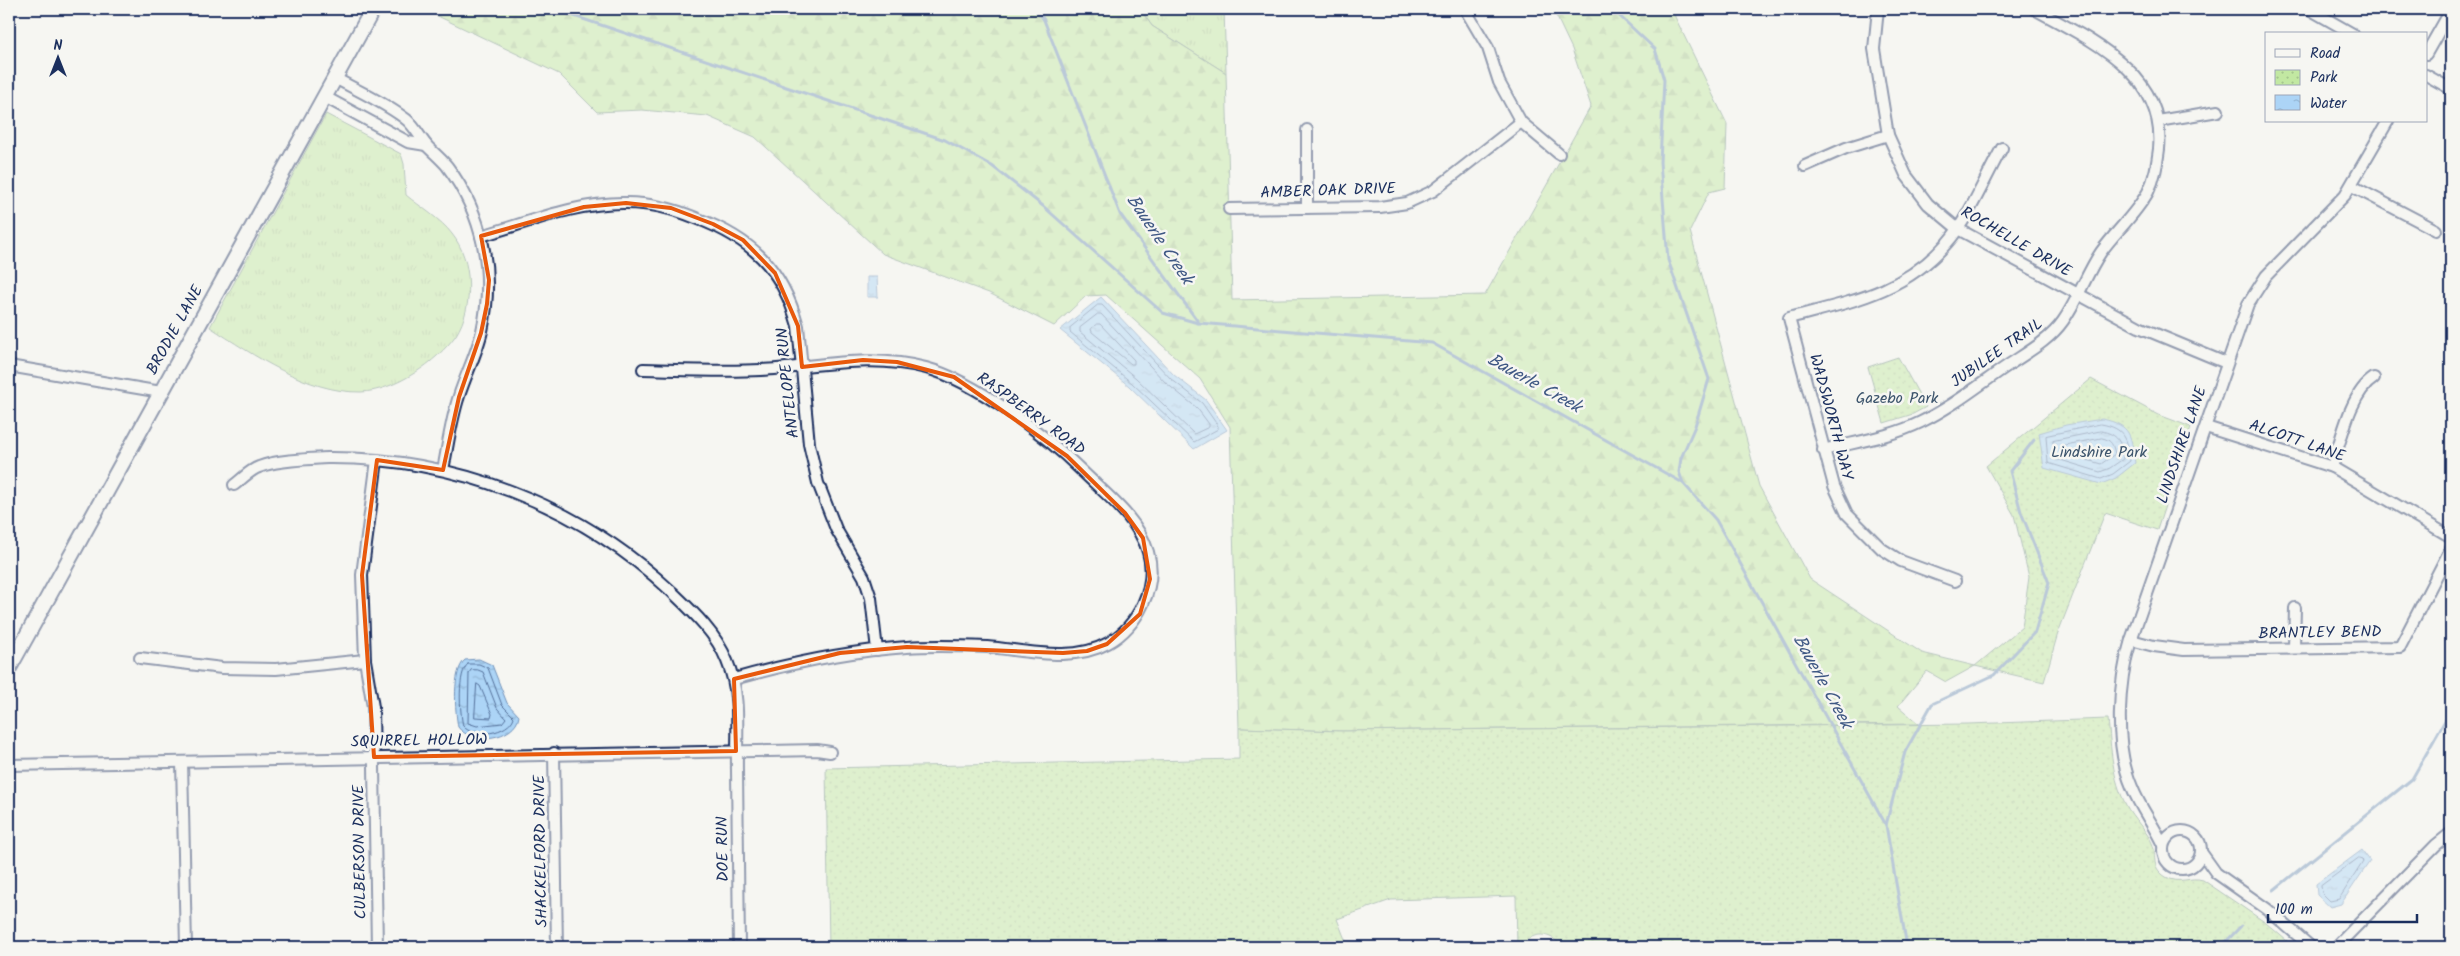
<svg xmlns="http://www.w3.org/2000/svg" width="2460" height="956" viewBox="0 0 2460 956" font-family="Kalam,sans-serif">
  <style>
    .grass { fill: url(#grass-tufts); stroke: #6e8c80 }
    .forest { fill: url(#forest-firs); stroke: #6e8c80 }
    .park { fill: url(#park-dots); stroke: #6e8c80 }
    .water { fill: url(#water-ripples); stroke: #7292b9 }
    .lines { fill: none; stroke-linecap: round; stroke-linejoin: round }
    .shore { stroke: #55719b; stroke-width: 1 }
    .stream { stroke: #7292b9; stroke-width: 3 }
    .minor-casing { stroke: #1b2f5e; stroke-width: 14 }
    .secondary-casing { stroke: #1b2f5e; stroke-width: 18 }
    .minor { stroke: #f6f6f2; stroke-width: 10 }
    .secondary { stroke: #f6f6f2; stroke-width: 14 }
    .marked { fill: none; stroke: #e8590c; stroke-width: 4; stroke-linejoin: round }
    .labels { text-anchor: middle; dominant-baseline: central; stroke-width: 5; stroke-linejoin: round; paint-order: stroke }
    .street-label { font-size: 16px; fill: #1b2f5e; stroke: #f6f6f2 }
    .park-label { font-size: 16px; fill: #3c546c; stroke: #f6f6f2 }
    .water-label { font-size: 18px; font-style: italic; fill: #3f5884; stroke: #f6f6f2 }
  </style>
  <defs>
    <pattern id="grass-tufts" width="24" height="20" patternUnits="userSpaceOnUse" patternTransform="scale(1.25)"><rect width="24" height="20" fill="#c2e8a2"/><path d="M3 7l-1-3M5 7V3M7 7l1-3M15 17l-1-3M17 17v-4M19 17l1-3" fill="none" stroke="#a6c78e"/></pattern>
    <pattern id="forest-firs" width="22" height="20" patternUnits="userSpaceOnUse" patternTransform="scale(1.25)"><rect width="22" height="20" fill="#c2e8a2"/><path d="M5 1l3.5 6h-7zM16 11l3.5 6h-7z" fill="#a6c78e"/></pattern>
    <pattern id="park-dots" width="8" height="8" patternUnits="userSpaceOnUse" patternTransform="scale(1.25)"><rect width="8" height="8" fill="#c2e8a2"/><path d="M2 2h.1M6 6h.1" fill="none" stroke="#a6c78e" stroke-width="1.8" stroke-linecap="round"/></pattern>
    <pattern id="water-ripples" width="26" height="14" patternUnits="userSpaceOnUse" patternTransform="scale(1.25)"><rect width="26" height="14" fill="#acd4f6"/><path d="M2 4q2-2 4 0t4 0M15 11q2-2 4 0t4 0" fill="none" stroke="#93b6d5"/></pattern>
  </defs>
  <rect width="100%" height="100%" fill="#f6f6f2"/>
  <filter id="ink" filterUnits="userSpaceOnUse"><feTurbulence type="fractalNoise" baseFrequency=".02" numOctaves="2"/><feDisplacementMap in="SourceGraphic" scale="10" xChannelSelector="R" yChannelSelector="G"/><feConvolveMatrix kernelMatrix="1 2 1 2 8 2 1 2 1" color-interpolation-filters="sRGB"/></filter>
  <g filter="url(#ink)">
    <g class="grass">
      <path d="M1140 9H1224L1226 73 1152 26Z"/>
      <path d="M326 114 401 154 404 164 406 195C419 206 442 220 452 234 473 260 474 307 456 335 437 362 395 391 361 392 308 393 253 355 210 327Z"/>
    </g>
    <path class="forest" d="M423 9H1140L1152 26 1226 73 1232 300 1485 295 1591 106 1572 49 1553 9H1674L1675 17 1727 124 1725 188 1709 192 1690 231 1759 486 1810 579 1922 653 1975 666 1946 682 1927 671 1898 706 1919 724 1342 731 1239 728 1230 427 1200 379 1106 295 1086 296 1054 326 989 293 883 254 755 137 707 116 642 110 597 112 559 74Z"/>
    <g class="park">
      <path d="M1898 357 1926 407 1913 414 1884 423 1868 367Z"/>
      <path d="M2091 379 2159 415 2191 427 2157 530 2105 513 2058 633 2044 682 1975 666 2022 627 2029 577 2014 515 1986 466Z"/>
      <path d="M2108 719C2111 748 2112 779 2126 805 2132 817 2149 834 2152 843 2158 856 2149 866 2166 877 2180 885 2190 876 2203 880L2266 923 2294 947H1562C1555 937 1542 931 1530 938 1525 941 1522 946 1517 947L1516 896 1391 900 1337 919 1348 947H829L826 768 1239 759V728L1342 731 1968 724Z"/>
    </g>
    <g class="water">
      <path d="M867 277H877L878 297H867Z"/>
      <path d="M1101 297 1174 375 1206 400 1227 430 1194 449 1129 386 1060 330Z"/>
      <path d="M2102 419C2132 425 2131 436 2135 463L2116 478 2101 484 2044 468 2039 433 2066 425Z"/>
      <path d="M479 659 492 665 507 703 519 716C516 740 470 745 458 727 455 711 452 671 465 660Z"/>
      <path d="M2362 850 2370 861 2341 904 2330 907 2317 895 2316 884Z"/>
    </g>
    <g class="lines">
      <g class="shore">
        <path d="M1098 305H1102L1171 379 1202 403 1218 426V429L1194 442 1132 383 1070 332V328Z"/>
        <path d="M1098 314H1101L1166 383 1197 408 1209 424V427L1194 434 1136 378 1080 332V328Z"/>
        <path d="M1097 324H1100L1134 360V364H1131L1092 332 1091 329Z"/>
        <path d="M2101 424C2125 428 2128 439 2130 461L2113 474 2101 479 2048 463 2046 436Z"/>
        <path d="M2101 431C2118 434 2122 442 2123 459L2110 468 2100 472 2054 458 2053 441Z"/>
        <path d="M2102 438C2112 440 2113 445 2115 454L2101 464 2060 452 2062 446Z"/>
        <path d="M468 664H479L488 668 502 705 514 717C509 734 473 739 463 726 460 713 457 672 468 664Z"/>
        <path d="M478 670 483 672 497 708 506 718 502 723 477 726 468 723 469 673 471 670Z"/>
        <path d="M477 684 480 686 492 714 491 718 475 717Z"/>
        <path d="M2359 858 2362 859 2363 862 2339 899 2330 901 2322 893 2321 886Z"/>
      </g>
      <g class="stream">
        <path d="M553 9 945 140 992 166 1043 206 1163 313 1198 323"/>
        <path d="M1036 9 1044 20 1120 214 1199 323 1432 343 1683 483 1716 520 1886 825 1907 947"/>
        <path d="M1612 9 1655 49 1664 80 1660 162 1668 260 1709 379 1695 426 1681 458 1679 472 1683 483"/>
        <path d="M1886 825 1905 752 1932 704 1994 675 2035 632 2049 583 2021 512 2010 471 2034 440"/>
        <path d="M2274 890 2412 779 2451 710"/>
        <path d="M2221 947 2241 926"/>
      </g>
      <g class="minor-casing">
        <g id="minor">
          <path d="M1465 9 1488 48 1499 82 1521 122 1559 154"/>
          <path d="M1878 9 1874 49 1888 135 1906 175 1928 204 1958 229 2139 327 2226 363"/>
          <path d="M2309 9 2353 34"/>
          <path d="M2426 54 2451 10"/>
          <path d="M2426 75 2451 89"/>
          <path d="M335 78C358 91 386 103 407 120 416 128 420 138 428 147 434 153 441 159 447 166 483 214 495 272 482 331 477 353 466 374 459 396 451 420 448 445 443 470"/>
          <path d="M325 97 408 142 426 145"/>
          <path d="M2158 121 2218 111"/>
          <path d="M1307 130V208"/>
          <path d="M1805 166 1846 148 1888 135"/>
          <path d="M2352 186 2436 230"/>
          <path d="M1229 209 1380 207 1407 203 1433 191 1521 122"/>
          <path d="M481 236C527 223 577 202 626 203 650 203 674 209 696 218 752 239 782 268 798 326L809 444 818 483 836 529 864 577 871 598 877 650"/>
          <path d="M9 366 161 392"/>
          <path d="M643 369C683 370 722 372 761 370 816 367 871 353 926 368 975 381 1044 434 1081 470 1105 494 1138 518 1148 552 1158 586 1138 626 1108 643 1073 663 1025 650 987 647 960 646 933 645 907 647 847 651 791 663 734 679"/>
          <path d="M2206 427 2332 467 2451 537"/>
          <path d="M1823 450C1855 442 1891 437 1921 422 1952 407 1979 385 2007 366 2026 353 2049 341 2063 321 2078 300 2086 274 2101 252 2116 231 2135 215 2148 192 2155 178 2157 164 2159 149 2166 72 2090 40 2034 9"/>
          <path d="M2332 467C2341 441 2350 393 2374 378"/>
          <path d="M234 485C242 479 250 470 259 467 277 460 308 459 327 458 454 457 578 504 671 591 692 611 716 633 727 661 742 696 736 734 737 771 738 830 738 889 739 947"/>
          <path d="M1955 581 1901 561 1882 549 1847 514 1834 486 1789 318C1849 302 1904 293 1947 243 1969 218 1985 178 2002 148"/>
          <path d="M2131 640 2154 646 2184 650 2400 647 2451 548"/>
          <path d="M2294 648 2295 608"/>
          <path d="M140 658 222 668 276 669 365 660"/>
          <path d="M554 753 557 947"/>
          <path d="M182 762 186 947"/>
          <path d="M9 765 817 750 830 752"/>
          <circle cx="2182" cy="850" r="19"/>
          <path d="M2163 845C2154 825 2140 808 2132 787 2114 746 2118 682 2131 640L2248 304 2266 276 2345 195 2388 121"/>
          <path d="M2201 852 2216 873 2267 909 2311 947"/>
          <path d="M377 947 373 707 365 660 362 575 377 460"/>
          <path d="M2336 947 2436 845 2451 833"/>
        </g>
      </g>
      <g class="secondary-casing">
        <path id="secondary" d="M9 668 373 9"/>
      </g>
      <use href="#minor" class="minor"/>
      <use href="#secondary" class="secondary"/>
    </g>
  </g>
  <path d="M0 0H2460V956H0ZM626 203 671 208 713 224 743 240 775 273 798 326 802 367 863 360 897 362 954 377 1067 456 1125 513 1143 538 1150 579 1140 614 1107 644 1087 651 1063 653 907 647 840 653 734 679 736 751 374 757 362 575 377 460 443 470 459 397 481 333 487 304 489 280 481 236 584 207Z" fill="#f6f6f2" fill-opacity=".55" fill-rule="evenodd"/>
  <path class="marked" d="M626 203 671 208 713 224 743 240 775 273 798 326 802 367 863 360 897 362 954 377 1067 456 1125 513 1143 538 1150 579 1140 614 1107 644 1087 651 1063 653 907 647 840 653 734 679 736 751 374 757 362 575 377 460 443 470 459 397 481 333 487 304 489 280 481 236 584 207Z"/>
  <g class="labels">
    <g class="street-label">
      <text transform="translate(1328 191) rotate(-2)">AMBER OAK DRIVE</text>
      <text transform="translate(2016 242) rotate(30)">ROCHELLE DRIVE</text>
      <text transform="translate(175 330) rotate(-61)">BRODIE LANE</text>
      <text transform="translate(1997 353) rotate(-35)">JUBILEE TRAIL</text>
      <text transform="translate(788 383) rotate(-96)">ANTELOPE RUN</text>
      <text transform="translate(1031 414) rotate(36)">RASPBERRY ROAD</text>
      <text transform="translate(1831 417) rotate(75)">WADSWORTH WAY</text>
      <text transform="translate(2297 441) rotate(19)">ALCOTT LANE</text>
      <text transform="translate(2182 445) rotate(-71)">LINDSHIRE LANE</text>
      <text transform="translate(2320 633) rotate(-1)">BRANTLEY BEND</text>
      <text transform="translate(419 741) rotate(-1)">SQUIRREL HOLLOW</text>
      <text transform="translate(723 849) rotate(-91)">DOE RUN</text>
      <text transform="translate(541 851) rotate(-91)">SHACKELFORD DRIVE</text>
      <text transform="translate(360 852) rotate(-91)">CULBERSON DRIVE</text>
    </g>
    <g class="park-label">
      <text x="1897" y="398">Gazebo Park</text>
      <text x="2099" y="452">Lindshire Park</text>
    </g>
    <g class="water-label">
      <text transform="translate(1159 240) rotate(56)">Bauerle Creek</text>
      <text transform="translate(1534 384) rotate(29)">Bauerle Creek</text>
      <text transform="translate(1822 682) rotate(61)">Bauerle Creek</text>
    </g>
  </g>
  <rect width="2460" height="956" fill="none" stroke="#f6f6f2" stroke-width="30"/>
  <rect x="15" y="15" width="2430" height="926" fill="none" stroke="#1b2f5e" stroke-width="2" filter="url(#ink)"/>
  <rect x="2265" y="32" width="162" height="90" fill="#f6f6f2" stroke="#9ea6b7"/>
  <rect x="2275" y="49" width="25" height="8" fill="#f6f6f2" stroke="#9ea6b7"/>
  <text x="2310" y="58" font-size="15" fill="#1b2f5e">Road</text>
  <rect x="2275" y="70" width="25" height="15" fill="url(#park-dots)" stroke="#9ea6b7"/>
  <text x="2310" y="82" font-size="15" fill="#1b2f5e">Park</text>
  <rect x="2275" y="95" width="25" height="15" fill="url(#water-ripples)" stroke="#9ea6b7"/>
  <text x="2310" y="108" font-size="15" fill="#1b2f5e">Water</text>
  <g transform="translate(58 58)" stroke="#f6f6f2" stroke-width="4" paint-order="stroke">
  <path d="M0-4L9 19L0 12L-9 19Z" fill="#1b2f5e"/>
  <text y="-8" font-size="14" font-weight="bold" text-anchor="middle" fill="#1b2f5e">N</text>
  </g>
  <path d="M2268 914v8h149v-8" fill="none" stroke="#1b2f5e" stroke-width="2.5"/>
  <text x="2275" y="914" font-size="15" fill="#1b2f5e" stroke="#f6f6f2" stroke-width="4" paint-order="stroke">100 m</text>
</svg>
